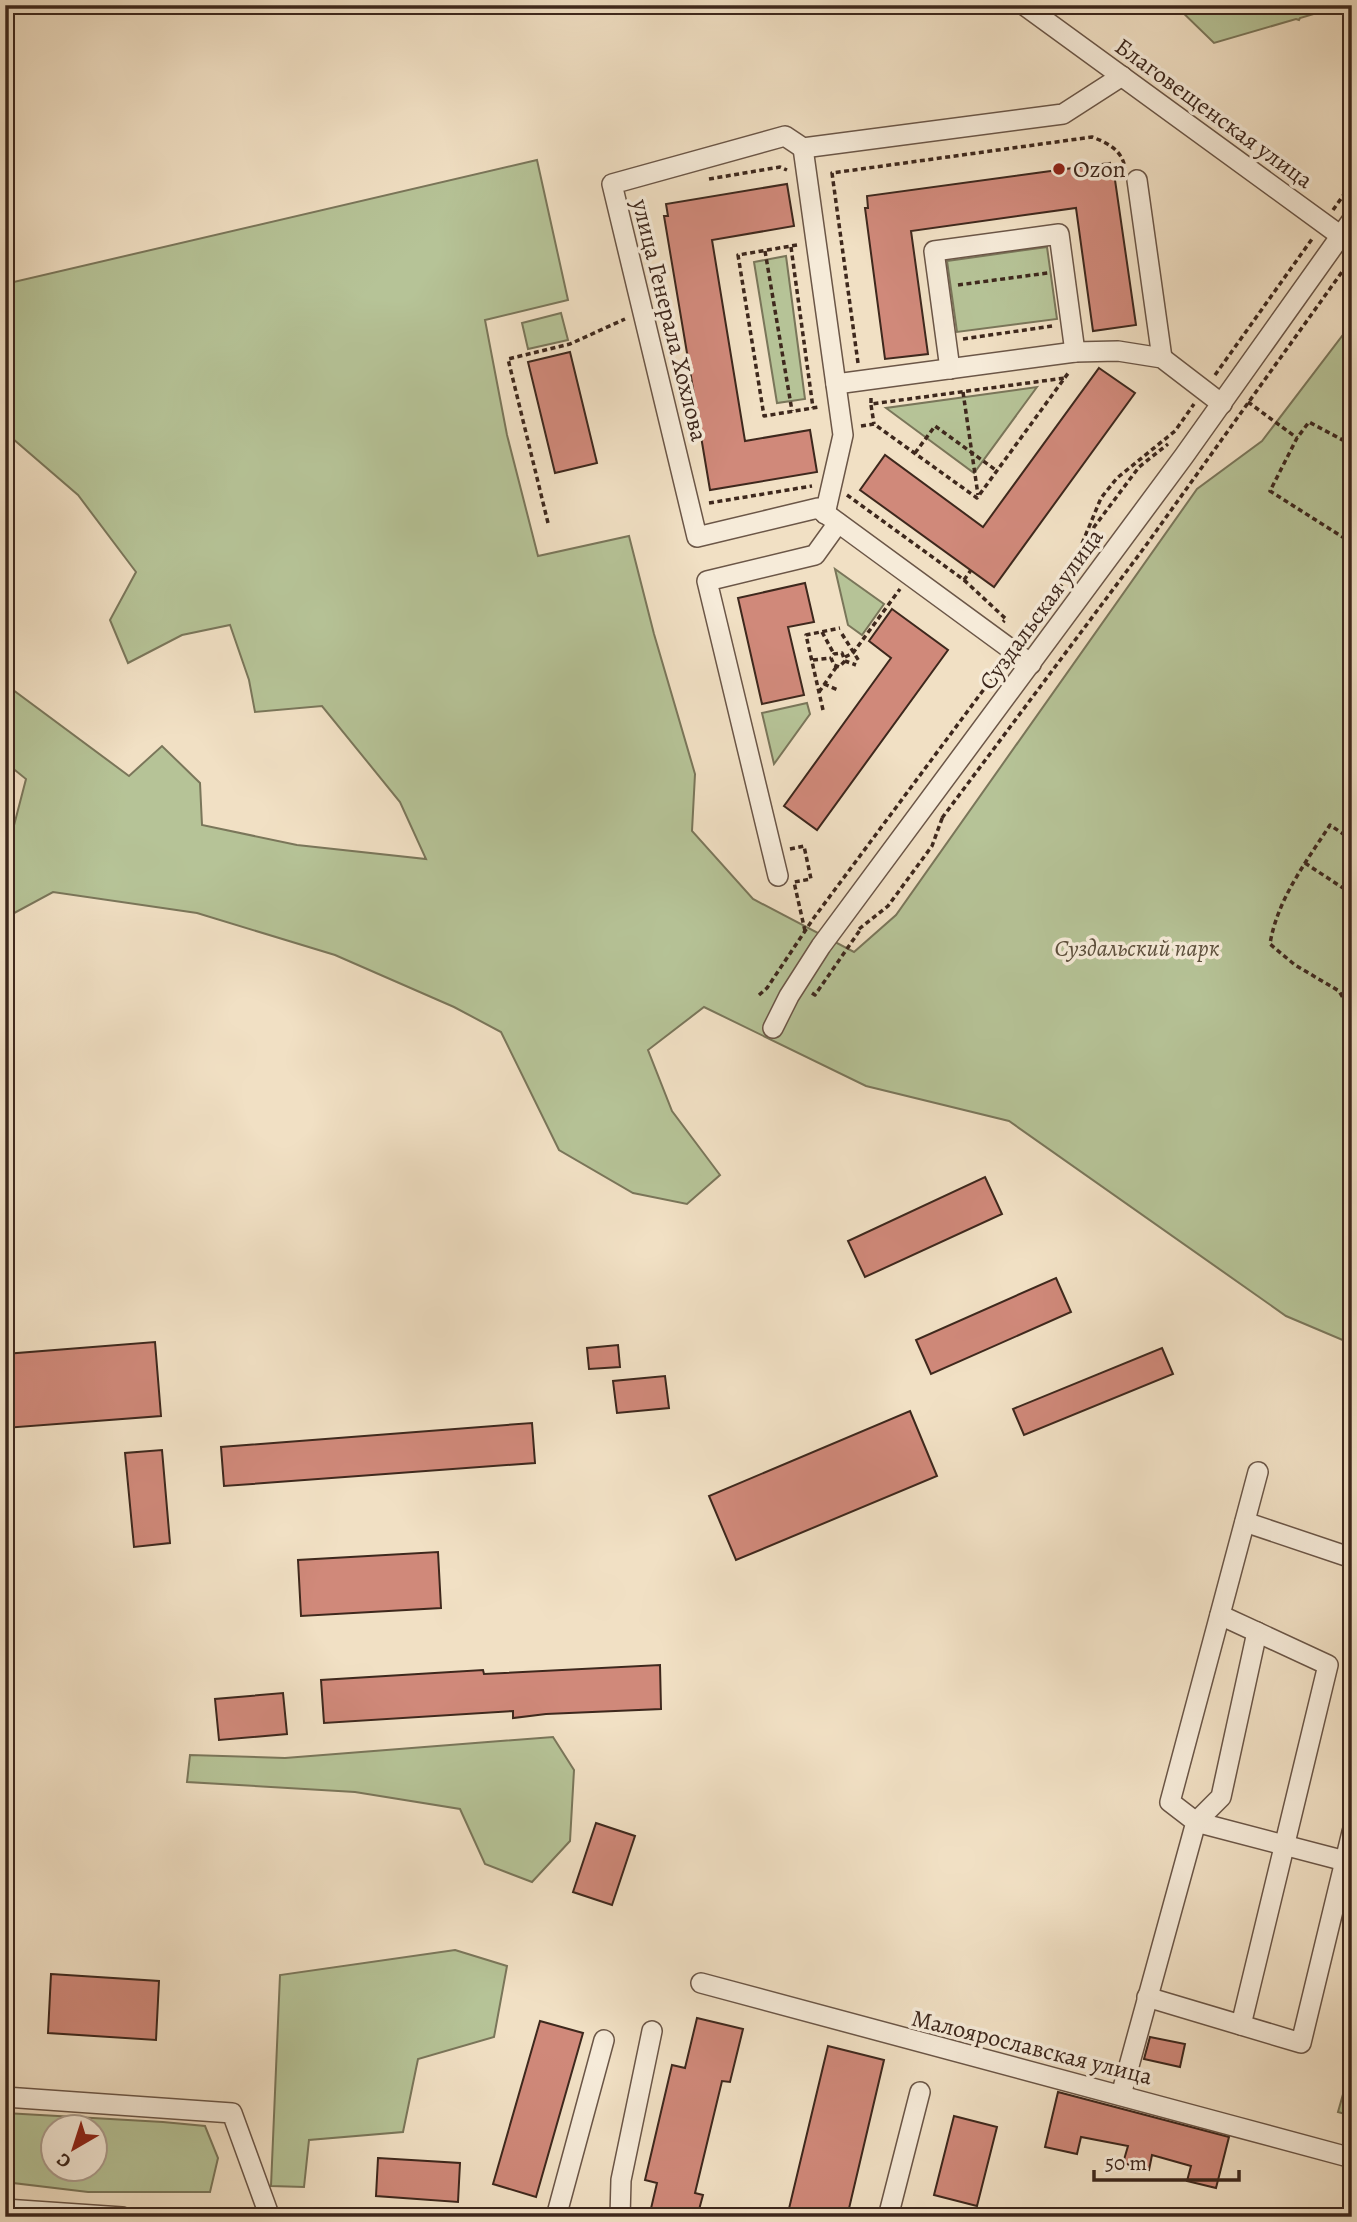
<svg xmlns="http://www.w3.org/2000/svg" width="1357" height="2222" viewBox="0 0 1357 2222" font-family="Alegreya,serif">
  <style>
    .green { fill: #b6c397; stroke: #7a765a; stroke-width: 2; fill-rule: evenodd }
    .building { fill: #d0897a; stroke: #3e281d; stroke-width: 2 }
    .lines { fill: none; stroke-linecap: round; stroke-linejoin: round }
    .minor-casing { stroke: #6b5647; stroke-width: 22 }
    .path { stroke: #3e281d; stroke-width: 3.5; stroke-dasharray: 5 3.5; stroke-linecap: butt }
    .minor { stroke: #f6ebd9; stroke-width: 19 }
    .poi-dot { fill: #8f2418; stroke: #f6ebd9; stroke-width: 2.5 }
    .labels { text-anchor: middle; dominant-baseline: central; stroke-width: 7; stroke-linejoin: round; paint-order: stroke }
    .street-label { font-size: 24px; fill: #3e281d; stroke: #f6ebd9 }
    .poi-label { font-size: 24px; fill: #3e281d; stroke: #f6ebd9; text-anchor: start }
    .park-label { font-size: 24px; font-style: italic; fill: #5c4f3c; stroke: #f6ebd9 }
  </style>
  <rect width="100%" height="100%" fill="#f1e0c4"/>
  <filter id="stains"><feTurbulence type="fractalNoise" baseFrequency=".00286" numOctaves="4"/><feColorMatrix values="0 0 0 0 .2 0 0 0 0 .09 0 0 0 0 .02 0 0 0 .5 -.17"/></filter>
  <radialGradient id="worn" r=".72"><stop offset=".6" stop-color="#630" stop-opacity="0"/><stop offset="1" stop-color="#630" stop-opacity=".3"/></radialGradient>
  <g class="green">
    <path d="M1175 5H1334V8L1300 18 1299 20 1296 19 1214 43Z"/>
    <path d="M537 160 568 300 485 320 507 435 538 556 629 536 654 634 695 774 692 831 753 899 854 952 896 915 1197 489 1262 441 1352 323V1344L1286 1316 1009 1121 866 1086 704 1007 648 1050 672 1111 720 1175 687 1204 633 1193 559 1150 501 1032 454 1007 335 955 197 913 53 892 5 918V831L12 833 26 779 5 762V684L129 776 162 746 200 783 202 825 297 845 426 859 400 802 322 706 255 712 249 680 230 625 182 635 128 663 110 620 136 572 78 495 5 432V284Z"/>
    <path d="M1047 247 1057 319 957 332 947 261Z"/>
    <path d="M786 256 805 399 777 403 754 262Z"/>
    <path d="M561 313 568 340 528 349 522 323Z"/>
    <path d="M1037 387 974 473 886 408Z"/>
    <path d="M835 569 884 604 862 635 848 625Z"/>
    <path d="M807 703 810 714 774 764 762 713Z"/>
    <path d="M553 1737 574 1770 570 1841 532 1882 485 1864 460 1809 355 1792 187 1782 190 1755 285 1758Z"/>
    <path d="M455 1950 507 1966 494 2037 418 2059 403 2132 309 2140 304 2187 271 2186 280 1975Z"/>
    <path d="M1352 2062V2116L1338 2112Z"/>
    <path d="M5 2113 163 2122 205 2126 218 2158 210 2192H88L5 2182ZM52 2128H94V2170H52Z"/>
  </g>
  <g class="building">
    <path d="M1110 163 1111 174 1114 173 1136 325 1093 331 1076 208 911 231 928 354 885 359 865 208H868L867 196Z"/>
    <path d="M787 184 794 226 712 240 745 441 810 430 817 472 710 490 664 216H668L666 204Z"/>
    <path d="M570 352 597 463 555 473 528 362Z"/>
    <path d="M1099 368 1135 393 994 587 860 490 885 455 983 527Z"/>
    <path d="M805 583 814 622 788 627 804 695 762 704 738 598Z"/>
    <path d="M892 609 948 650 817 830 784 806 891 658 869 641Z"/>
    <path d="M985 1177 1002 1214 865 1277 848 1241Z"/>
    <path d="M1056 1278 1071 1312 931 1374 916 1340Z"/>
    <path d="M155 1342 161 1416 5 1428V1354Z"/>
    <path d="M618 1345 620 1367 589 1369 587 1348Z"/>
    <path d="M1162 1348 1173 1374 1024 1435 1013 1409Z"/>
    <path d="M665 1376 669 1408 617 1413 613 1381Z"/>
    <path d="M910 1411 937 1476 736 1560 709 1496Z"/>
    <path d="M532 1423 535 1463 224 1486 221 1447Z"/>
    <path d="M162 1450 170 1543 134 1547 125 1453Z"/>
    <path d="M438 1552 441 1608 301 1616 298 1560Z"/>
    <path d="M660 1665 661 1709 546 1714 513 1718V1711L324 1723 321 1680 483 1670 484 1674Z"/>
    <path d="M283 1693 287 1734 219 1740 215 1699Z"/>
    <path d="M596 1823 635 1836 612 1905 573 1892Z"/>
    <path d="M51 1974 159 1981 156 2040 48 2033Z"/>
    <path d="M697 2018 743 2029 730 2082 722 2081 695 2193 703 2195 697 2217H649L657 2183 645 2180 672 2065 685 2068Z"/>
    <path d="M540 2021 583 2033 536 2197 493 2184Z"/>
    <path d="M1150 2037 1185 2044 1180 2067 1144 2059Z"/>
    <path d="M828 2046 884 2060 847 2217H787Z"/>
    <path d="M1058 2092 1229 2137 1216 2188 1187 2181 1191 2166 1152 2155 1149 2170 1123 2163 1128 2146 1081 2137 1077 2154 1045 2147Z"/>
    <path d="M954 2116 997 2127 977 2206 934 2195Z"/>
    <path d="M378 2158 460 2163 458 2202 376 2196Z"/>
  </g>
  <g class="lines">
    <g class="minor-casing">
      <g id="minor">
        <path d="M1024 5 1341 236"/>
        <path d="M803 148 843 435 825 514"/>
        <path d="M1137 180 1162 358"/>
        <path d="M950 369 934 251 1059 234 1075 352"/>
        <path d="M836 384 1075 352 1118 351 1162 358 1222 404"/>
        <path d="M1031 664 818 508 697 537 612 184 785 136 803 148 1063 114 1122 76"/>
        <path d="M778 876 707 581 815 555 838 523"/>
        <path d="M773 1028 789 996 821 946 1184 456 1352 220"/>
        <path d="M1245 1522 1352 1558"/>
        <path d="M1220 1615 1328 1665 1241 2025"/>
        <path d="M1196 1822 1221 1797 1257 1632"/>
        <path d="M1196 1822 1345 1861"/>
        <path d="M701 1983C917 2043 1135 2099 1352 2158"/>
        <path d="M1147 1997 1301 2043 1352 1832"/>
        <path d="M1121 2095 1196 1822 1170 1802 1258 1472"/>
        <path d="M5 2097 232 2113 268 2212"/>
        <path d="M5 2209 122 2217"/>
        <path d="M556 2217 604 2040"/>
        <path d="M620 2217 621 2180 652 2031"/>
        <path d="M888 2217 920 2092"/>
        <path d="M1351 2217 1352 2212"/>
      </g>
    </g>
    <g class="path">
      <path d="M709 179 780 167 787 170"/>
      <path d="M1333 210 1352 183"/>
      <path d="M797 245 738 255 764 416 819 407"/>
      <path d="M791 247 813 408"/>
      <path d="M765 251 792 411"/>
      <path d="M958 285 1048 273"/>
      <path d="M963 339 1052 326"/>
      <path d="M858 363 832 173 1092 137C1108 143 1122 150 1125 168"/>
      <path d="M1215 375 1312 239"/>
      <path d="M963 392 978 495"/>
      <path d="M871 398V404L1065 378"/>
      <path d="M1248 402 1297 438"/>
      <path d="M871 405 874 424"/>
      <path d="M861 426 874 424 977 498 1069 372"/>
      <path d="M1352 445 1309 422 1297 438 1270 491 1352 543"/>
      <path d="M915 453 935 426 997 471"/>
      <path d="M847 495 964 580 971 570"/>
      <path d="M709 503 812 486"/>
      <path d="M548 523 508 359 570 344 625 319"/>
      <path d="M1082 560 1094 527 1139 467 1168 444"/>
      <path d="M964 580 1006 619 1003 622"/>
      <path d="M822 632 834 654"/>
      <path d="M842 634 859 661"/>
      <path d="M1023 636 1069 575 1101 498 1117 478 1175 431 1194 404"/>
      <path d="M845 657 853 653 900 589"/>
      <path d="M813 660 831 658"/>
      <path d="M845 661 839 667 834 665 831 658 834 654 842 653 845 661 856 665"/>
      <path d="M824 684 838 690"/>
      <path d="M819 692 837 666"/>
      <path d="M823 710 806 635 840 628"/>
      <path d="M942 818 1144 548 1352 258"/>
      <path d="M1352 840 1330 825C1306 862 1277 900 1270 944L1295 965 1339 991 1352 1013"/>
      <path d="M790 849 804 846 811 879 794 882 805 931"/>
      <path d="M1305 863 1352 894"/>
      <path d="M859 929 888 906 932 846 943 816"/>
      <path d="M812 993 815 995 860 930"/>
      <path d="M759 995 767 988 813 919 1002 665"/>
    </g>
    <use href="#minor" class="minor"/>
  </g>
  <circle class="poi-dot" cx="1059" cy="169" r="7"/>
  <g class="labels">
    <g class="street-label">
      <text transform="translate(1214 113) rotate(36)">Благовещенская улица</text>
      <text transform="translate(670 320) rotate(76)">улица Генерала Хохлова</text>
      <text transform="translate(1041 609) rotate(-54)">Суздальская улица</text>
      <text transform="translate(1032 2047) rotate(14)">Малоярославская улица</text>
    </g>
    <g class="poi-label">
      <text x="1073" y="169">Ozon</text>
    </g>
    <g class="park-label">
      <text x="1137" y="948">Суздальский парк</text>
    </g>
  </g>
  <rect width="1357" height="2222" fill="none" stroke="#f1e0c4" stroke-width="28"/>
  <rect x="7" y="7" width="1343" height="2208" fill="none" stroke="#3e281d" stroke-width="3.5"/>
  <rect x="14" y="14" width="1329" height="2194" fill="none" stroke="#3e281d" stroke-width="2"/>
  <g transform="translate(74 2148) rotate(219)"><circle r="33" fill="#f6ebd9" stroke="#ac9d8e" stroke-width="2"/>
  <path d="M0-5L12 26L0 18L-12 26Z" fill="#8f2418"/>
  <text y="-10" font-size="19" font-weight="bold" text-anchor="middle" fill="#3e281d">С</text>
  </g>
  <path d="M1094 2170v10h145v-10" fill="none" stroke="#3e281d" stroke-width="3.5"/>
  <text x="1105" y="2170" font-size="21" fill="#3e281d" stroke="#f6ebd9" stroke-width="5" paint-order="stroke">50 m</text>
  <rect width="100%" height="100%" filter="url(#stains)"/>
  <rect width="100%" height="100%" fill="url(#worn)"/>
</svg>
